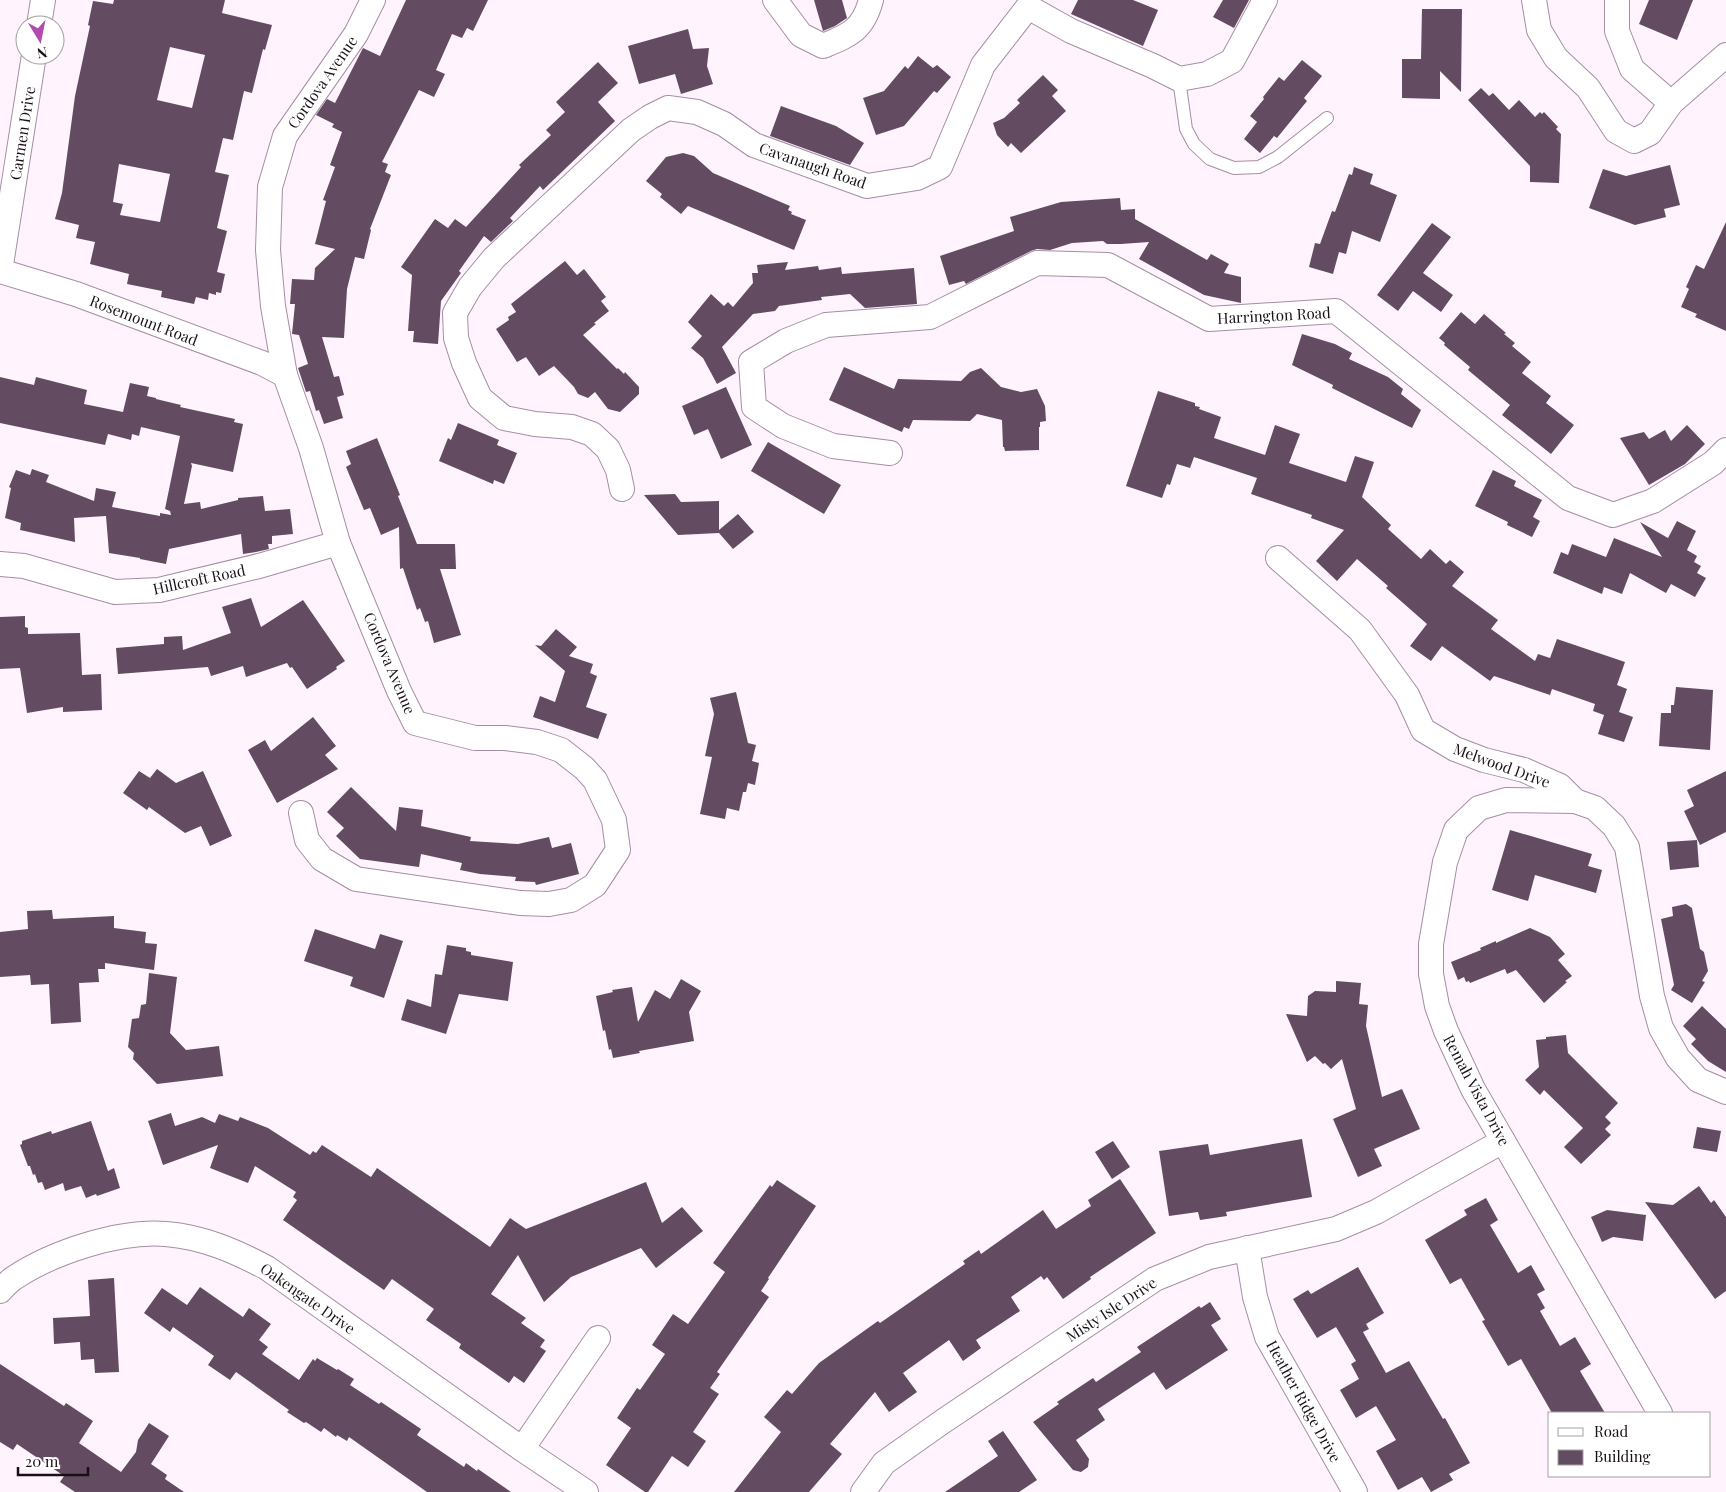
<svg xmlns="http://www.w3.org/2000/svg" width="1726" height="1492" viewBox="0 0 1726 1492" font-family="'Playfair Display',serif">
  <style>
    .building { fill: #634c61; fill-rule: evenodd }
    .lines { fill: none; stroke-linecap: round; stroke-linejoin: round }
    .service-casing { stroke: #a68da4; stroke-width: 14 }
    .minor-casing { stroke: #a68da4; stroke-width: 26 }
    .service { stroke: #fff; stroke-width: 12 }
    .minor { stroke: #fff; stroke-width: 24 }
    .labels { text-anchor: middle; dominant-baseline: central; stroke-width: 5; stroke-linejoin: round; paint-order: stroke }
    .street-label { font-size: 15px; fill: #180f17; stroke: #fff }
  </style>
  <rect width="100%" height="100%" fill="#fff4fe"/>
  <g class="building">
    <path d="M114 0H225L222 13 272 25 265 50 263 49 252 93 244 91 233 140 223 138 215 172 229 175 217 228 227 231 217 272 225 274 221 293 216 292V295L209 293 208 300 196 297 194 304 161 297 162 291 127 284 129 274 90 264 95 242 76 238 79 225 55 219 62 193 75 96 90 26 88 25 93 1 113 4ZM170 47 205 55 192 108 157 100ZM119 164 170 174 160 222 120 215 123 204 113 202Z"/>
    <path d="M406 0H488L473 31 467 28 462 38 452 34 436 70 445 74 434 97 419 90 382 162 388 164 385 172 391 175 370 229 371 230 364 259 355 257 347 289 344 338 322 337 334 377 339 376 344 395 337 397 343 418 324 424 319 410 316 411 310 391 306 392 298 368 308 364 299 335 292 334 295 304H290L292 279 314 280 315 268 335 249 315 244 326 201 323 200 335 167 330 165 342 132 332 127 334 124 316 115 327 99 335 103 363 48 380 56Z"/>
    <path d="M814 0H842L847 18 835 26 823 31Z"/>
    <path d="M1078 0H1133L1158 10 1143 46 1071 14Z"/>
    <path d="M1223 0H1249L1234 28 1213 17Z"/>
    <path d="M1649 0H1693L1677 40 1639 24Z"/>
    <path d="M1422 9H1462L1461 92 1440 71V99L1402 98V59H1421Z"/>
    <path d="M688 29 693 49 709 48 707 66 713 84 681 94 675 74 639 84 628 46Z"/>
    <path d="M918 56 933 68 937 65 951 77 937 93 934 91 904 126 876 135 863 98 884 91 905 66 908 69Z"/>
    <path d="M1302 60 1322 76 1304 98 1307 101 1277 138 1274 136 1260 153 1244 139 1257 122 1250 116 1264 99 1263 97 1279 77 1284 81Z"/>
    <path d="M598 62 618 83 598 102 615 121 543 190 540 186 510 218 513 221 491 242 484 236 459 271 461 273 441 301 438 344 413 342 414 331H408L412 275 401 267 435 219 448 228 455 219 466 227 521 167 519 165 551 135 546 130 565 112 556 102Z"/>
    <path d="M1043 75 1058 90 1052 96 1066 111 1021 153 1011 143 1008 147 997 135 993 123 1004 118 1020 103 1017 100Z"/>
    <path d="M1481 88 1489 96 1493 93 1509 110 1519 100 1535 117 1540 112 1542 114 1544 112 1558 127 1556 129 1561 134 1559 183 1530 182V166L1468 100Z"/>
    <path d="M781 106 836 126 864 143 850 165 770 136Z"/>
    <path d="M683 153 694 156 713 173 790 206 788 210 792 212 791 214 806 220 794 250 688 206 681 214 660 197 662 194 646 181 666 157Z"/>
    <path d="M1670 165 1680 205 1664 209 1666 217 1635 225 1589 208 1603 169 1626 176Z"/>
    <path d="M1354 167 1373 174 1370 184 1397 195 1380 242 1352 231 1346 254 1339 252 1333 274 1309 267 1315 243 1320 244 1332 211 1335 212 1349 174 1352 175Z"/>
    <path d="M1120 198 1121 210 1135 209V219L1207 260 1211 254 1229 264 1224 273 1241 277V303L1204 295 1139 259 1149 242 1121 244H1107L1103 241 1072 243 1050 250 1037 249 1031 251 966 284 964 281 949 285 940 256 1014 231 1010 217 1061 202Z"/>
    <path d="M1726 222V331L1695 317 1697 314 1681 307 1689 289 1686 287 1696 265 1704 269Z"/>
    <path d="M1432 223 1451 237 1423 273 1453 295 1441 312 1413 291 1398 311 1377 295Z"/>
    <path d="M565 261 577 275 584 269 606 297 601 301 609 311 594 323 596 324 583 335 617 369 618 368 624 374 625 372 639 387V394L620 412 608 409 595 392 588 398 578 394 574 387 554 366 539 376 526 357 517 362 496 329 509 320 508 317 516 312 511 304Z"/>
    <path d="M788 262 785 270 818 266 819 270 841 267 842 274 914 268 917 304 865 308 850 294 821 297 822 300 779 306 775 311 753 314 722 347 736 373 717 384 703 358 691 348 702 336 688 322 711 294 724 306 728 302 733 307 753 283 752 273H758L757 265Z"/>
    <path d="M1461 312 1475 324 1484 314 1506 333 1504 334 1515 343 1512 346 1531 362 1522 373 1551 396 1546 403 1574 425 1551 454 1502 415 1510 405 1468 370 1470 367 1444 345 1445 343 1439 338Z"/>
    <path d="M1302 334 1335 344 1352 353 1349 359 1388 377 1403 389 1401 394 1421 410 1412 428 1332 388 1333 385 1292 365Z"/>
    <path d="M844 367 894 389 898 379 961 381 970 372 981 368 1001 387 1021 392 1037 389 1045 406 1046 421 1040 422V427H1039V450L1005 451 1004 447H1003L1002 420 977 414 970 421 913 420 909 429 904 427 902 432 829 400Z"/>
    <path d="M0 377 34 385 36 377 87 390 84 404 123 412 130 383 149 387 147 396 156 398V399L181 405 180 407 235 419 234 422 243 424 233 472 191 463 192 466 184 504 200 502 201 509 238 500V498L263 496 265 511 290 509 293 534 272 536V544H268L269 549 256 552 243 554 241 534 169 549 166 564 140 559V558L109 553 106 516 74 518 75 542 20 530 21 523 5 518 11 488 9 487 16 470 30 475 32 469 49 475 46 482 94 501 96 488 116 492 112 507 160 516V513L171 515 170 511 165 509 180 436 141 427 139 436 132 434 131 440 108 434 105 445 0 423Z"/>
    <path d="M726 387 752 445 721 459 708 429 694 435 682 406Z"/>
    <path d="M1158 391 1195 403V406L1200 407 1199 409 1221 417 1214 438 1265 455 1275 425 1300 434 1289 463 1346 482 1355 456 1374 462 1362 497 1391 525 1388 529 1421 559 1430 549 1446 564 1450 560 1464 572 1452 586 1498 620 1491 629 1535 661 1538 654 1550 658 1557 639 1625 662 1617 685 1627 689 1619 712 1633 717 1624 742 1598 734 1604 715 1593 711 1595 704 1552 689 1550 695 1494 676 1490 681 1442 646 1431 661 1410 646 1427 624 1386 588 1388 586 1357 559 1337 581 1316 561 1344 530 1311 518 1312 515 1251 494 1257 478 1194 457 1190 468 1177 464 1170 485 1167 484 1162 498 1126 486Z"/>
    <path d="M458 423 499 440 497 445 517 453 504 484 494 480 493 484 439 461 448 438 451 440Z"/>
    <path d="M1687 425 1705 444 1685 464 1649 485 1620 438 1644 432 1649 439 1665 430 1671 441Z"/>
    <path d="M377 438 400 495 398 496 417 544H455L456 569H440L461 635 434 643 428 621 425 622 420 608 417 610 403 568 400 569 399 527 381 535 370 508 364 510 346 467 351 464 346 451Z"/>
    <path d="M768 442 841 485 824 514 751 471Z"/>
    <path d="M1493 470 1516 481 1514 486 1542 500 1533 517 1540 521 1532 537 1507 525 1508 522 1475 506Z"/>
    <path d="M675 494 681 502 719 501V530L738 514 754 532 733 549 719 533 678 535 644 495Z"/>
    <path d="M1677 521 1696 531 1687 550 1697 556 1694 562 1701 566 1697 573 1706 578 1695 597 1671 584 1666 593 1630 573 1622 594 1604 587 1602 594 1553 573 1561 552 1568 555 1572 544 1606 557 1614 538 1662 557 1640 522 1668 538Z"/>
    <path d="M251 598 261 627 303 600 345 661 336 667 337 669 307 689 292 667 290 668 287 663 246 677 243 666 211 676 208 667 118 674 116 648 164 644V637L182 636 183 650 231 633 222 607Z"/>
    <path d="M25 616V627L28 628V634L80 633 82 675 101 674 102 710 63 712V707L27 713 20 668 0 669V617Z"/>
    <path d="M556 629 577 647 569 656 593 664 590 673 597 676 586 707 607 714 598 739 533 717 540 696 555 702 565 671 535 645 541 646Z"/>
    <path d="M1676 687 1713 690 1710 750 1659 746 1661 713H1671V705H1674Z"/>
    <path d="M736 692 748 743 756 745 752 761 759 763 755 785 748 783 746 792H743L739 811 727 808 725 819 700 814 712 757 705 756 714 714 710 698Z"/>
    <path d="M313 717 336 746 325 755 338 769 277 803 248 750 265 740 271 751Z"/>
    <path d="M157 769 176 783 203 771 232 836 210 846 201 826 185 833 149 807 147 810 123 793 139 771 150 778Z"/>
    <path d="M1726 771V832L1700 845 1684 811 1694 806 1687 790Z"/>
    <path d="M351 787 396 831 399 807 423 810 421 826 471 837 470 841 518 844 549 837 552 848 571 843 579 874 536 885 535 882 515 881 516 877 480 874 460 870 462 863 421 854 419 867 360 859 336 836 344 828 327 812Z"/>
    <path d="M1510 830 1592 854 1588 866 1602 870 1596 893 1535 875 1528 901 1492 890Z"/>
    <path d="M1697 840 1699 867 1670 870 1667 842Z"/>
    <path d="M1686 904 1692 908 1700 949 1704 952 1708 971 1702 981 1705 982 1692 1003 1671 990 1674 985 1661 919 1673 916 1672 907Z"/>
    <path d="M52 910 53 919 114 916V928L146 932 145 943 157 944 154 970 105 963V969H98L99 982 79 983 81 1022 51 1024 49 984 31 985 30 975 0 977V932L28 929 27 911Z"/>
    <path d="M1530 928 1550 937 1565 954 1558 960 1572 976 1565 981 1567 982 1544 1003 1516 970 1507 974 1505 969 1470 983 1469 981 1466 982 1464 977 1458 980 1451 962 1481 950 1480 948 1496 941V943Z"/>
    <path d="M315 929 375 949 380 934 403 941 384 998 350 986 353 977 304 961Z"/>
    <path d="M447 945 466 948V951L471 952V955L513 962 508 1001 459 994 446 1034 401 1020 407 999 431 1007 435 974 442 975Z"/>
    <path d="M149 973 177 977 170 1033 186 1050 219 1046 223 1076 157 1084 133 1059 134 1053 128 1047 132 1019 139 1018 141 1005 146 1004Z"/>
    <path d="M681 979 701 991 689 1012 694 1041 639 1051 640 1053 613 1058 611 1049 609 1050 605 1030 603 1031 596 996 613 992 612 990 632 987 638 1022 655 990 670 999Z"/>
    <path d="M1336 981 1361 983 1359 1004 1368 1005 1366 1026 1382 1097 1402 1089 1420 1129 1374 1149 1382 1166 1358 1177 1333 1119 1356 1109 1342 1059 1331 1069 1325 1063 1323 1064 1315 1056 1307 1062 1286 1014 1307 1016 1308 996 1315 991 1336 992Z"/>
    <path d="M1702 1006 1726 1029V1072L1708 1061 1691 1044 1696 1039 1683 1026Z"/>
    <path d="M1566 1035 1568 1053 1618 1103 1605 1117 1611 1123 1605 1129 1611 1135 1581 1164 1564 1147 1583 1128 1544 1090 1540 1095 1525 1080 1539 1067 1536 1040 1546 1039V1037Z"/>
    <path d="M171 1113 175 1126 202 1117 215 1123 219 1114 238 1121 240 1117 268 1128 310 1155 313 1151 316 1153 322 1145 371 1177 377 1168 490 1247 510 1218 526 1229 646 1182 662 1223 682 1207 703 1231 656 1268 641 1248 571 1277 544 1302 518 1255 491 1294 526 1318 521 1323 545 1340 540 1347 546 1351 524 1383 514 1376 509 1383 459 1348 461 1344 426 1320 434 1309 392 1279 384 1290 283 1220 297 1200 293 1197 296 1192 255 1166 248 1183 210 1168 218 1145 163 1165 148 1121Z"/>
    <path d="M91 1121 108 1171 114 1168 120 1188 97 1196 96 1194 86 1198 81 1186 65 1191 63 1183 45 1190 42 1182 38 1183 35 1174 33 1175 30 1166H28L20 1145 22 1144V1141L51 1131 52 1134Z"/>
    <path d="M1697 1127 1721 1131 1717 1152 1693 1148Z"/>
    <path d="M1302 1139 1312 1197 1226 1212 1227 1216 1200 1220 1198 1212 1169 1216 1159 1151 1208 1144 1210 1155Z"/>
    <path d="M1113 1141 1130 1167 1112 1179 1095 1152Z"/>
    <path d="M1120 1179 1156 1233 1090 1277 1091 1279 1063 1299 1047 1277 1044 1280 1041 1276 1011 1297 1020 1311 976 1340 981 1348 963 1361 949 1340 903 1373 917 1392 889 1412 875 1392 830 1444 842 1454 809 1492H734L781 1432 764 1417 787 1390 792 1394 819 1363 878 1321 880 1323 965 1264 963 1261 979 1250 981 1254 1043 1210 1056 1229 1091 1206 1088 1200Z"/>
    <path d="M777 1180 816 1206 768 1278 769 1279 761 1291 769 1297 717 1372 720 1374 710 1388 719 1394 693 1432 706 1441 688 1467 672 1456 648 1492H645L606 1465 631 1428 617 1418 637 1388 640 1390 665 1354 652 1345 673 1314 688 1324 725 1272 713 1263 770 1185 772 1187Z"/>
    <path d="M1699 1186 1711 1203 1714 1200 1726 1217V1291L1715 1299 1645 1202 1673 1205Z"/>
    <path d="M1486 1198 1498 1220 1490 1225 1518 1273 1531 1265 1545 1290 1537 1294 1545 1308 1540 1311 1560 1346 1575 1337 1591 1364 1580 1371 1605 1413H1552L1521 1359 1508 1366 1482 1321 1485 1320 1461 1278 1450 1284 1425 1240 1467 1215 1464 1210Z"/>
    <path d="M1607 1210 1646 1215 1643 1241 1613 1237 1602 1242 1591 1217Z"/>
    <path d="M1358 1267 1384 1313 1366 1324 1369 1329 1363 1332 1386 1373 1409 1361 1443 1419 1445 1418 1470 1463 1449 1474 1453 1480 1431 1492 1422 1477 1398 1490 1376 1451 1396 1440 1376 1406 1356 1418 1340 1390 1359 1379 1351 1364 1356 1361 1336 1327 1317 1338 1293 1299 1308 1290 1311 1294Z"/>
    <path d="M114 1278 119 1372 95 1373 94 1359 81 1360 80 1342 54 1344 53 1318 90 1316 88 1280Z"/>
    <path d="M200 1287 243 1317 249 1308 271 1324 259 1340 268 1347 262 1354 299 1380 313 1359 315 1361 317 1358 337 1370 338 1369 354 1379 350 1385 379 1404 381 1402 421 1429 417 1435 464 1467 466 1463 477 1471 478 1469 511 1492H427L349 1437 347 1441 337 1435 336 1437 324 1428 321 1432 306 1422 304 1423 287 1412 289 1410 236 1372 230 1380 208 1365 214 1356 173 1327 170 1332 144 1313 162 1288 187 1305Z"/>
    <path d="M1210 1302 1221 1319 1211 1325 1228 1350 1166 1390 1154 1372 1098 1409 1105 1420 1076 1440 1089 1459 1088 1467 1081 1472 1073 1470 1033 1422 1059 1404 1057 1402 1093 1378 1096 1382 1141 1352 1137 1347 1199 1306 1201 1308Z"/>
    <path d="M0 1364 64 1406 66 1403 93 1421 79 1443 121 1472 136 1452 138 1440 149 1423 169 1436 151 1464 167 1475 165 1479 184 1492H75L60 1482 64 1476 17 1444 13 1450 0 1442Z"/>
    <path d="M1003 1431 1037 1480 1019 1492H945L998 1456 988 1441Z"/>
  </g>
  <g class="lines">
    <g class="service-casing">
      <path id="service" d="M1179 79 1186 129 1194 144 1210 159 1234 168 1259 167 1278 157 1327 118"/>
    </g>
    <g class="minor-casing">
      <g id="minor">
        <path d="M775 0 801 35 823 46C850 35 863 30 871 0"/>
        <path d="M1534 0 1539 30 1556 58 1588 88 1616 131 1634 141 1650 133 1671 103 1726 55"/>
        <path d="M1617 0V31L1632 69 1671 103"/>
        <path d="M39 25 43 0"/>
        <path d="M0 271 76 294 262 363 285 375"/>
        <path d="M0 271 34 55"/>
        <path d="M890 453 833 446 783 426 754 407 751 362 786 341 826 325 930 317 1037 263 1108 265 1209 319 1336 311 1568 498 1613 515 1653 501 1713 463 1726 450"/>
        <path d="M622 489 618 470 608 449 592 434 572 427 535 424 504 418 480 398 464 363 456 338 455 313 470 287 494 258 631 130 650 117 668 108 697 112 724 124 754 145 867 186 917 178 940 167 983 65 1028 7 1071 31 1153 66 1179 79 1207 74 1232 61 1265 0"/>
        <path d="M1278 558 1360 630 1407 695 1423 730 1455 749 1484 760 1524 770 1560 786 1575 801 1595 808 1614 826 1627 847 1652 996 1661 1028 1678 1058 1698 1080 1726 1092"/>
        <path d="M0 564 24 566 115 592 159 590 259 566 338 543"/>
        <path d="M1575 801 1506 800 1479 808 1456 830 1445 862 1431 944V974L1437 1006 1446 1031 1473 1089 1660 1413"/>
        <path d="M301 813 307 840 322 859 356 879 520 903 549 904 571 900 595 885 618 850 614 820 595 780 584 768 561 750 537 742 505 738H475L415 723 399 691 338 543 311 448 285 375 273 306 268 250 270 187 285 136 356 34 373 0"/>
        <path d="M1247 1248 1255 1297 1267 1337 1355 1492"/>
        <path d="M0 1291C4 1287 9 1281 14 1278 53 1252 120 1230 166 1234 203 1237 235 1251 267 1268L522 1449 586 1492"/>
        <path d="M522 1449 598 1338"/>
        <path d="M863 1492 884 1463 942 1422 1155 1279 1209 1257 1336 1229 1376 1212 1503 1141"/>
      </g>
    </g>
    <use href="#service" class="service"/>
    <use href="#minor" class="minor"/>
  </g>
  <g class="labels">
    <g class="street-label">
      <text transform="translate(322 82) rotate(-55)">Cordova Avenue</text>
      <text transform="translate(22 133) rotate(-81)">Carmen Drive</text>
      <text transform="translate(813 165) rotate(19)">Cavanaugh Road</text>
      <text transform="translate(1274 315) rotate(-3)">Harrington Road</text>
      <text transform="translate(144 320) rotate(21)">Rosemount Road</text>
      <text transform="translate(199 579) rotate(-12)">Hillcroft Road</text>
      <text transform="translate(390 663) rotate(67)">Cordova Avenue</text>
      <text transform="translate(1502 765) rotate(20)">Melwood Drive</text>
      <text transform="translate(1477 1090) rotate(62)">Remah Vista Drive</text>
      <text transform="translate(308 1298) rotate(35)">Oakengate Drive</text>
      <text transform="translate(1111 1309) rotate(-33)">Misty Isle Drive</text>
      <text transform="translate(1304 1401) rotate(61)">Heather Ridge Drive</text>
    </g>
  </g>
  <rect x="1548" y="1412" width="162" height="65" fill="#ffffff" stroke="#a39fa2"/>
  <rect x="1558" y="1428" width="25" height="8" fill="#ffffff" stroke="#a39fa2"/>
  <text x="1594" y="1437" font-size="15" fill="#180f17">Road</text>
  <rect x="1558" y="1450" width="25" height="15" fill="#634c61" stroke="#a39fa2"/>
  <text x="1594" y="1462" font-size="15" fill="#180f17">Building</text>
  <g transform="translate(40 40) rotate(170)"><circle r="24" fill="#ffffff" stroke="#a39fa2"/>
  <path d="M0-4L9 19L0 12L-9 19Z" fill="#b24baf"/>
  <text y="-8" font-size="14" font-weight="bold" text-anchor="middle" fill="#180f17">N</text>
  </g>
  <path d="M18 1467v8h70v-8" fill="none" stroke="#180f17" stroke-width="2.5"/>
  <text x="25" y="1467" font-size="15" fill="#180f17" stroke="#ffffff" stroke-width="4" paint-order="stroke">20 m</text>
</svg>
